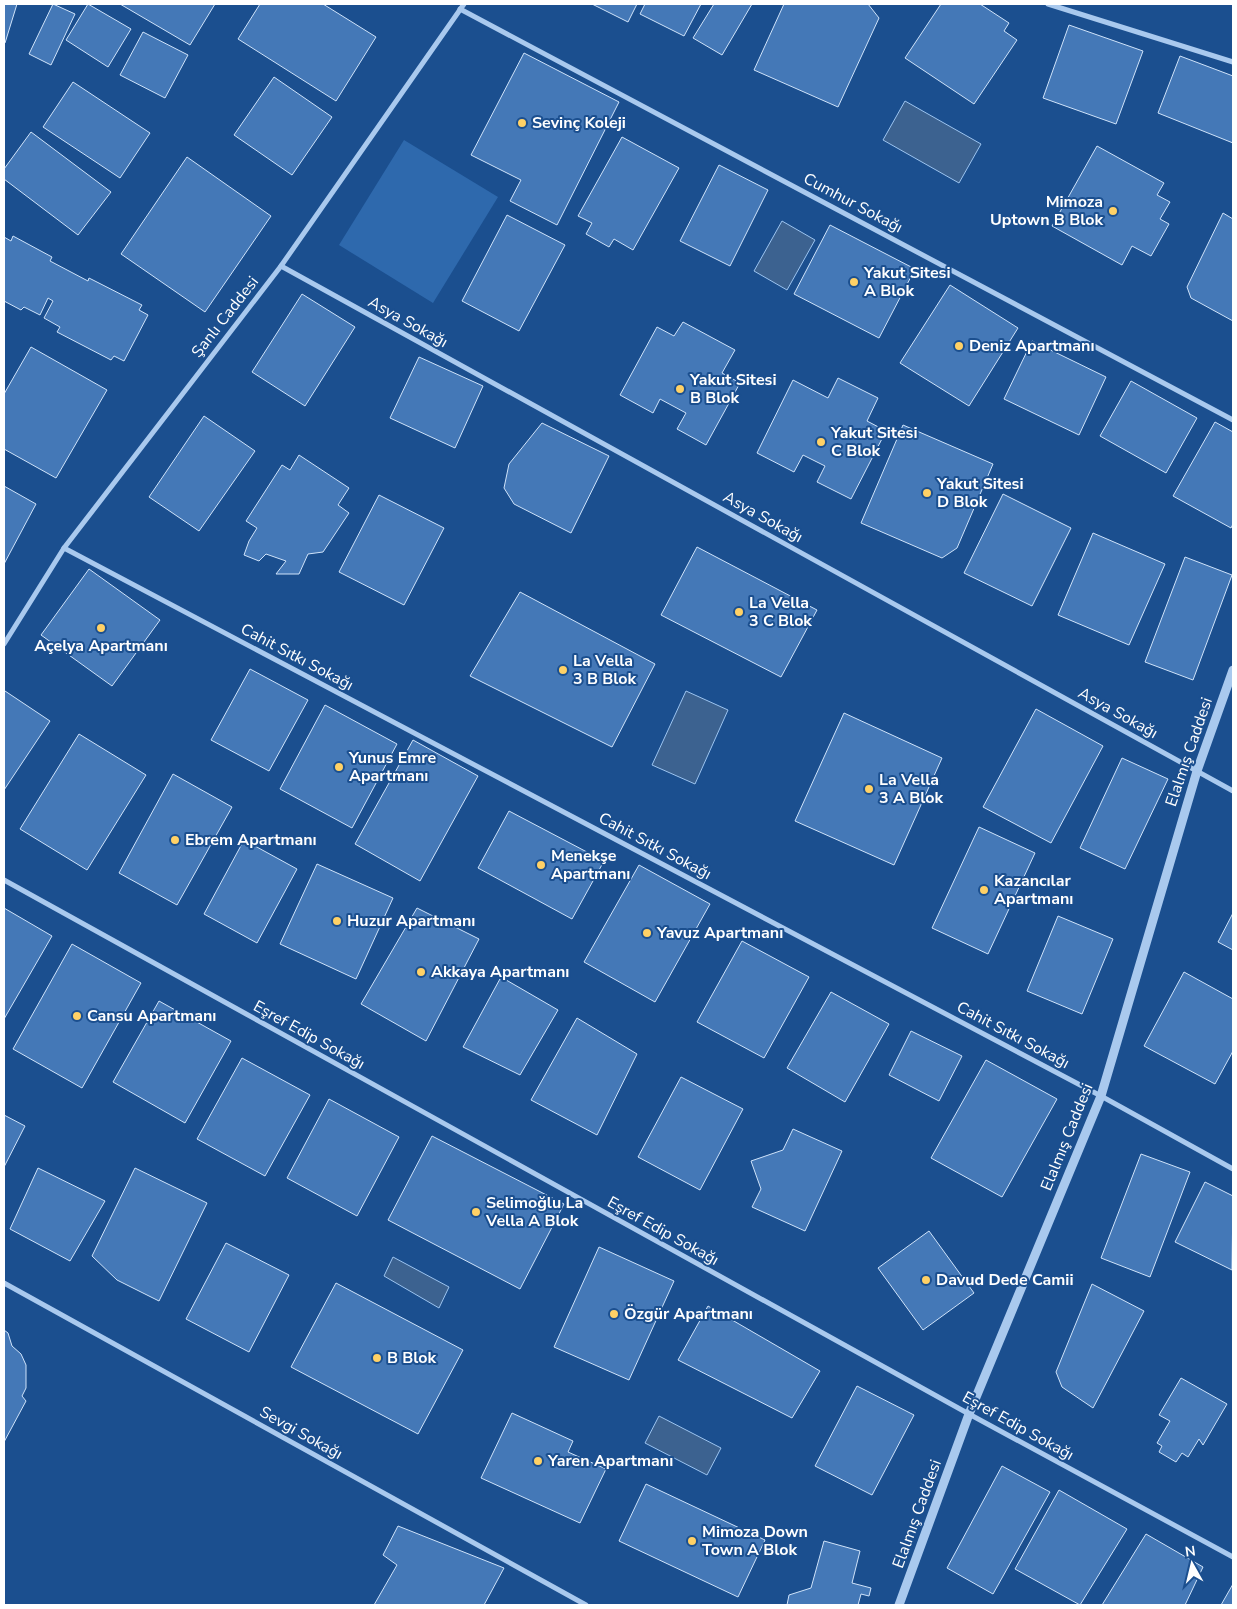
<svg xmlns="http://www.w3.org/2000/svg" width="1237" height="1609" viewBox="0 0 1237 1609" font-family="'Nunito Sans',sans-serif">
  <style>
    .green { fill: #2e69ad }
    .water { fill: #3c6290; stroke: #9cc4f0 }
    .building { fill: #4478b7; stroke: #cfe3fa }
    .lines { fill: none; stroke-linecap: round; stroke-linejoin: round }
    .minor { stroke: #a9c9ee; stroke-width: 5 }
    .tertiary { stroke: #a9c9ee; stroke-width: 9 }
    .poi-dot { fill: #ffd166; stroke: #1b4f8f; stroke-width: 2 }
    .labels { text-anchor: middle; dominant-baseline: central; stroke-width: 4; stroke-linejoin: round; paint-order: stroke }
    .poi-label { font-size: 16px; font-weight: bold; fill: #fff; stroke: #1b4f8f; text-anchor: start }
    .street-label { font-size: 16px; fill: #fff; stroke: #1b4f8f }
  </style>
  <rect width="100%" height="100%" fill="#1b4f8f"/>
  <path class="green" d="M404 140 498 197 433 303 339 245Z"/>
  <g class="water">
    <path d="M905 101 981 144 959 183 883 140Z"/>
    <path d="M782 221 815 240 787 290 754 271Z"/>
    <path d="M686 691 728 710 695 784 652 765Z"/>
    <path d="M393 1257 449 1287 439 1308 384 1276Z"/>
    <path d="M659 1416 721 1448 707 1475 645 1443Z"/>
  </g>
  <g class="building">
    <path d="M4 4H17L5 43 4 42Z"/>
    <path d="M53 4 75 14 51 65 29 54Z"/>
    <path d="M88 4 131 29 108 67 66 40Z"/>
    <path d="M120 4H215L190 45Z"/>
    <path d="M260 4H323L376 37 336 101 238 39Z"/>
    <path d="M592 4H637L628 22Z"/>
    <path d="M645 4H701L684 36 640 14Z"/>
    <path d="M714 4H752L722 55 693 38Z"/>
    <path d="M784 4H868L879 18 838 107 754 70Z"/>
    <path d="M941 4H980L1009 23 1004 31 1017 40 974 104 905 58Z"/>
    <path d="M1069 25 1143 51 1116 124 1043 98Z"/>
    <path d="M143 32 188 55 165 98 120 75Z"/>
    <path d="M524 53 619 102 557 225 510 201 521 180 471 155Z"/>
    <path d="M1180 56 1233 76V143L1158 113Z"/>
    <path d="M274 77 332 117 292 175 234 135Z"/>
    <path d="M73 82 150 133 120 178 43 127Z"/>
    <path d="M31 132 111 192 78 235 4 179V169Z"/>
    <path d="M622 137 679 168 633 250 614 239 609 247 586 234 592 223 578 216Z"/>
    <path d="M1097 146 1164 183 1157 195 1170 202 1160 219 1169 224 1151 256 1132 246 1122 265 1052 226Z"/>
    <path d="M187 157 271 216 205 312 121 254Z"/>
    <path d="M719 165 768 190 730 266 680 241Z"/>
    <path d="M1223 213 1233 219V321L1191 298 1187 287Z"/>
    <path d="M507 215 565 245 519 331 462 301Z"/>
    <path d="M830 225 915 269 879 338 794 294Z"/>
    <path d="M13 236 52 257 50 261 88 281 89 278 142 305 139 310 148 315 124 361 114 356 111 360 57 332 60 327 44 318 53 301 48 298 40 315 24 307 21 310 4 301V237L11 241Z"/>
    <path d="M950 285 1018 328 969 406 900 363Z"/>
    <path d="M302 294 355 327 305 406 252 372Z"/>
    <path d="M683 322 735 350 722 373 740 383 706 445 677 429 686 413 660 399 653 413 620 395 657 327 674 336Z"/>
    <path d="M1032 341 1106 377 1079 435 1004 399Z"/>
    <path d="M31 347 107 390 56 478 4 449V394Z"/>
    <path d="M419 357 483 386 455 448 390 418Z"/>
    <path d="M838 378 878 398 867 421 886 431 851 499 817 482 825 466 803 455 794 472 757 453 793 380 828 398Z"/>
    <path d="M1131 381 1197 418 1166 473 1100 436Z"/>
    <path d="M204 416 255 451 199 531 149 497Z"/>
    <path d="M1215 422 1233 432V524L1231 528 1173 496Z"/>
    <path d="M542 423 609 456 571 533 514 504 504 488 509 464Z"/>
    <path d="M903 425 993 464 957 548 942 558 861 523Z"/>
    <path d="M299 455 349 488 338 505 349 513 323 552 308 554 299 574H276L286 561 266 554 259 561 244 555 249 541 257 528 246 521 282 465 290 470Z"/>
    <path d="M4 486 36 504 4 564Z"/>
    <path d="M1003 494 1071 528 1032 606 964 573Z"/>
    <path d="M379 495 444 528 404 605 339 572Z"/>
    <path d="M1093 533 1165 564 1129 645 1058 615Z"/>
    <path d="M697 547 817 610 781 677 661 615Z"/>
    <path d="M1185 557 1232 575 1193 680 1145 662Z"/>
    <path d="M89 569 160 620 112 686 41 635Z"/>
    <path d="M520 592 655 664 612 747 470 676Z"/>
    <path d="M250 669 308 700 269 771 211 740Z"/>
    <path d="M5 691 50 721 4 790V692Z"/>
    <path d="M325 705 397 744 352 828 280 789Z"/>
    <path d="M1036 709 1103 746 1051 843 983 807Z"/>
    <path d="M844 713 942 758 894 865 795 821Z"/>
    <path d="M79 734 146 775 87 870 20 829Z"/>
    <path d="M413 740 478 776 420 881 355 844Z"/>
    <path d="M1122 758 1168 779 1125 869 1080 848Z"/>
    <path d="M173 774 232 807 177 905 119 873Z"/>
    <path d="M509 811 604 861 572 919 478 868Z"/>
    <path d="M979 827 1035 853 988 954 932 928Z"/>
    <path d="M244 840 297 869 257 943 204 914Z"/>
    <path d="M317 864 393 898 356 979 280 944Z"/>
    <path d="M639 865 710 904 655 1002 584 962Z"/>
    <path d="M4 908 52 936 4 1019Z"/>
    <path d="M417 908 479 939 426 1041 361 1004Z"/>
    <path d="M1233 913V950L1218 942Z"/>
    <path d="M1058 916 1113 939 1082 1014 1027 991Z"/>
    <path d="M742 941 809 977 764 1058 697 1022Z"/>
    <path d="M72 944 141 983 82 1088 13 1049Z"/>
    <path d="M1184 972 1233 999V1051L1215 1084 1144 1046Z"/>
    <path d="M501 977 558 1010 520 1075 463 1047Z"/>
    <path d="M831 992 889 1024 845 1102 787 1068Z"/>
    <path d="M159 1001 231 1041 185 1123 113 1082Z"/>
    <path d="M577 1018 637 1054 597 1135 531 1100Z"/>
    <path d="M911 1031 962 1056 939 1101 889 1075Z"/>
    <path d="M242 1058 310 1095 265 1176 197 1139Z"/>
    <path d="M986 1060 1057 1099 1002 1197 931 1158Z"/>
    <path d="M681 1077 743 1109 700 1190 638 1157Z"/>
    <path d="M329 1099 399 1137 357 1216 287 1178Z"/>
    <path d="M4 1115 25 1126 4 1167Z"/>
    <path d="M793 1129 842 1151 805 1231 752 1207 761 1189 751 1161 783 1150Z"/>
    <path d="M432 1136 564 1204 520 1289 388 1220Z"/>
    <path d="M1141 1154 1190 1172 1150 1277 1101 1258Z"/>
    <path d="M38 1168 105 1201 70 1261 10 1229Z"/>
    <path d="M135 1168 207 1203 159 1301 117 1280 92 1256Z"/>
    <path d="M1205 1182 1233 1196 1232 1270 1175 1242Z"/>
    <path d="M929 1231 974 1293 923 1330 878 1268Z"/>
    <path d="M226 1243 289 1275 249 1352 186 1319Z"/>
    <path d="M599 1247 674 1281 629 1380 554 1347Z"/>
    <path d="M336 1283 463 1350 418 1434 291 1367Z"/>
    <path d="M1092 1284 1144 1311 1093 1408 1062 1387 1056 1372Z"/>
    <path d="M708 1306 820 1371 792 1418 678 1360Z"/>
    <path d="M4 1330 8 1333 12 1346 21 1354 26 1365V1388L22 1396 26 1401 4 1442Z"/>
    <path d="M1181 1378 1227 1404 1203 1445 1199 1439 1188 1457 1182 1453 1176 1462 1159 1452 1162 1446 1157 1443 1170 1421 1159 1415Z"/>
    <path d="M857 1386 914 1415 872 1495 815 1466Z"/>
    <path d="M512 1413 573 1441 568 1452 606 1469 580 1523 481 1478Z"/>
    <path d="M1002 1466 1050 1492 993 1594 947 1568Z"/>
    <path d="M646 1484 765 1540 738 1597 619 1541Z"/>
    <path d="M1059 1490 1127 1529 1080 1605 1015 1569Z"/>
    <path d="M398 1526 504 1568 484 1605H374L397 1565 383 1555Z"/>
    <path d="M1146 1534 1203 1567 1185 1605H1102Z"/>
    <path d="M824 1541 860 1551 852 1583 871 1588 869 1596 861 1594 858 1605H787L789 1595 811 1588Z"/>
    <path d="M1233 1584V1605H1221Z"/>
  </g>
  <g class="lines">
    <g class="minor">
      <path d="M1048 4 1233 62"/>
      <path d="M460 9 1233 420"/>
      <path d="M281 266 1233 791"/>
      <path d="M64 548 1101 1096 1233 1169"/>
      <path d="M4 644 64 548 281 266 464 4"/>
      <path d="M4 880 969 1414 1233 1557"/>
      <path d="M4 1283 586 1605"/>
    </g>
    <path class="tertiary" d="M899 1605 969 1414 1101 1096 1197 771 1233 670"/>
  </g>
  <g class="poi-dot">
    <circle cx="522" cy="123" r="5"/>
    <circle cx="1113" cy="211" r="5"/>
    <circle cx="854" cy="282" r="5"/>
    <circle cx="959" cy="346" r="5"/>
    <circle cx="680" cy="389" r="5"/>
    <circle cx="821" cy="442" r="5"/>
    <circle cx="927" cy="493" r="5"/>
    <circle cx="739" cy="612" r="5"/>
    <circle cx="101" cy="628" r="5"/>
    <circle cx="563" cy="670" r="5"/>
    <circle cx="339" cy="767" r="5"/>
    <circle cx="869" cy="789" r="5"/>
    <circle cx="175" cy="840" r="5"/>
    <circle cx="541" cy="865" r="5"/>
    <circle cx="984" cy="890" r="5"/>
    <circle cx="337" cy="921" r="5"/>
    <circle cx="647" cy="933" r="5"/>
    <circle cx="421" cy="972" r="5"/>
    <circle cx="77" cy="1016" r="5"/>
    <circle cx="476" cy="1212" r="5"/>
    <circle cx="926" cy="1280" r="5"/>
    <circle cx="614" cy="1314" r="5"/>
    <circle cx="377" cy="1358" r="5"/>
    <circle cx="538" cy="1461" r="5"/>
    <circle cx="692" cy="1541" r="5"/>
  </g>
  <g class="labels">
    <g class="poi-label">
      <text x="532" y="123">Sevinç Koleji</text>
      <text x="1103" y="202" text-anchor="end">Mimoza<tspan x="1103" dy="18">Uptown B Blok</tspan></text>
      <text x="864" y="273">Yakut Sitesi<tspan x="864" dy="18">A Blok</tspan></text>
      <text x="969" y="346">Deniz Apartmanı</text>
      <text x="690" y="380">Yakut Sitesi<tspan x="690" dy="18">B Blok</tspan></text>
      <text x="831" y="433">Yakut Sitesi<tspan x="831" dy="18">C Blok</tspan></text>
      <text x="937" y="484">Yakut Sitesi<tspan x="937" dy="18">D Blok</tspan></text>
      <text x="749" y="603">La Vella<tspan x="749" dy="18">3 C Blok</tspan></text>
      <text x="101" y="646" text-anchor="middle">Açelya Apartmanı</text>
      <text x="573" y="661">La Vella<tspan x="573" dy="18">3 B Blok</tspan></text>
      <text x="349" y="758">Yunus Emre<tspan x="349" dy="18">Apartmanı</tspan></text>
      <text x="879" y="780">La Vella<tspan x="879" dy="18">3 A Blok</tspan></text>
      <text x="185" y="840">Ebrem Apartmanı</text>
      <text x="551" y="856">Menekşe<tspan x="551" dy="18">Apartmanı</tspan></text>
      <text x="994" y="881">Kazancılar<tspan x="994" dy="18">Apartmanı</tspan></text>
      <text x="347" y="921">Huzur Apartmanı</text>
      <text x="657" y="933">Yavuz Apartmanı</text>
      <text x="431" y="972">Akkaya Apartmanı</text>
      <text x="87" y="1016">Cansu Apartmanı</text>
      <text x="486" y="1203">Selimoğlu La<tspan x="486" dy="18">Vella A Blok</tspan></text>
      <text x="936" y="1280">Davud Dede Camii</text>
      <text x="624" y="1314">Özgür Apartmanı</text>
      <text x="387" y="1358">B Blok</text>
      <text x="548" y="1461">Yaren Apartmanı</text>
      <text x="702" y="1532">Mimoza Down<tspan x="702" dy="18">Town A Blok</tspan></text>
    </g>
    <g class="street-label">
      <text transform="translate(853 203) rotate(28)">Cumhur Sokağı</text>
      <text transform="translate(225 317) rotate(-52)">Şanlı Caddesi</text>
      <text transform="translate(408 322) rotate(29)">Asya Sokağı</text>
      <text transform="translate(763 517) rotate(29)">Asya Sokağı</text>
      <text transform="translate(297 657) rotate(28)">Cahit Sıtkı Sokağı</text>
      <text transform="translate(1118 713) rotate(29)">Asya Sokağı</text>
      <text transform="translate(1189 752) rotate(-71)">Elalmış Caddesi</text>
      <text transform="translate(655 846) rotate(28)">Cahit Sıtkı Sokağı</text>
      <text transform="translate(309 1035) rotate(29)">Eşref Edip Sokağı</text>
      <text transform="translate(1013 1035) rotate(28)">Cahit Sıtkı Sokağı</text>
      <text transform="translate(1067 1137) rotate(-68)">Elalmış Caddesi</text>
      <text transform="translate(663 1231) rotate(29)">Eşref Edip Sokağı</text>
      <text transform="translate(1018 1426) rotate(29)">Eşref Edip Sokağı</text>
      <text transform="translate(301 1433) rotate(29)">Sevgi Sokağı</text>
      <text transform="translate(917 1514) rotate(-70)">Elalmış Caddesi</text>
    </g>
  </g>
  <rect width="1237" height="1609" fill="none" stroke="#ffffff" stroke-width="10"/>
  <g transform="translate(1192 1564) rotate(352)" stroke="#1b4f8f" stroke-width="4" paint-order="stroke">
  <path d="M0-4L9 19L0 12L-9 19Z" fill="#ffffff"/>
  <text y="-8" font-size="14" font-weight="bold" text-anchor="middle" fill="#ffffff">N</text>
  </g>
</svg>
